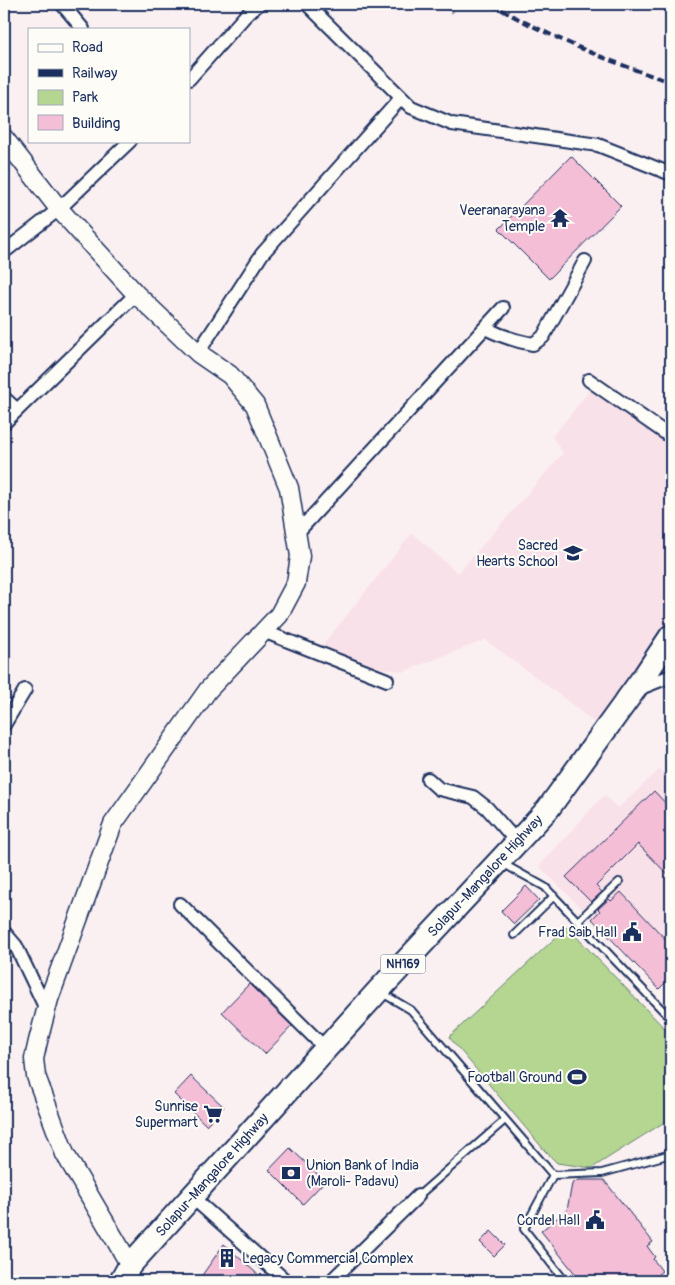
<svg xmlns="http://www.w3.org/2000/svg" width="675" height="1285" viewBox="0 0 675 1285" font-family="Pangolin,sans-serif">
  <style>
    .built { fill: #f9e1e9 }
    .green { fill: #b4d690; stroke: #688277 }
    .building { fill: #f4bed7; stroke: #1b2f5e }
    .lines { fill: none; stroke-linecap: round; stroke-linejoin: round }
    .lane-casing { stroke: #1b2f5e; stroke-width: 10 }
    .street-casing { stroke: #1b2f5e; stroke-width: 16 }
    .secondary-casing { stroke: #1b2f5e; stroke-width: 21 }
    .highway-casing { stroke: #1b2f5e; stroke-width: 26 }
    .lane { stroke: #fdfcf7; stroke-width: 6 }
    .street { stroke: #fdfcf7; stroke-width: 12 }
    .secondary { stroke: #fdfcf7; stroke-width: 18 }
    .highway { stroke: #fdfcf7; stroke-width: 22 }
    .rail { stroke: #1b2f5e; stroke-width: 4; stroke-dasharray: 8 4; stroke-linecap: butt }
    .labels { text-anchor: middle; dominant-baseline: central; stroke-width: 4; stroke-linejoin: round; paint-order: stroke }
    .shield { fill: #fdfcf7; stroke: #5f6c8c; stroke-width: 1 }
    .shield-label { font-size: 12px; font-weight: bold; fill: #1b2f5e }
    .poi-label { font-size: 14px; fill: #1b2f5e; stroke: #fdfcf7; text-anchor: end }
    .street-label { font-size: 14px; fill: #1b2f5e; stroke: #fdfcf7 }
  </style>
  <rect width="100%" height="100%" fill="#fbf0f1"/>
  <filter id="ink" filterUnits="userSpaceOnUse"><feTurbulence type="fractalNoise" baseFrequency=".02" numOctaves="2"/><feDisplacementMap in="SourceGraphic" scale="10" xChannelSelector="R" yChannelSelector="G"/><feConvolveMatrix kernelMatrix="1 2 1 2 8 2 1 2 1" color-interpolation-filters="sRGB"/></filter>
  <g filter="url(#ink)">
    <g class="built">
      <path d="M593 386 671 432V626L597 725 557 693 485 640 403 672 328 657 322 646 412 533 458 573 563 453 552 437Z"/>
      <path d="M660 769 671 779V945L621 892 592 919 539 866 604 795 618 808Z"/>
    </g>
    <path class="green" d="M567 927 671 1035V1118L592 1168 557 1163 545 1151 449 1037Z"/>
    <g class="building">
      <path d="M571 156 621 206 549 279 499 229Z"/>
      <path d="M654 791 671 809V824L663 832 671 840V878L638 844 596 886 602 892 591 902 566 877Z"/>
      <path d="M526 886 539 900 514 924 501 911Z"/>
      <path d="M621 892 671 945V977L659 989 592 919 600 911 598 909 609 899 611 901Z"/>
      <path d="M249 984 292 1026 265 1054 222 1012Z"/>
      <path d="M191 1076 224 1107 206 1125 174 1094Z"/>
      <path d="M290 1148 325 1181 303 1204 269 1170Z"/>
      <path d="M578 1180H604L653 1242 647 1246 655 1257 653 1259 662 1271 657 1275 662 1281H581L541 1231 567 1210 572 1184Z"/>
      <path d="M491 1231 505 1245 494 1256 480 1242Z"/>
      <path d="M224 1244 265 1281H198Z"/>
    </g>
    <g class="lines">
      <g class="lane-casing">
        <g id="lane">
          <path d="M502 863 545 887 671 1019"/>
          <path d="M578 921 619 882"/>
          <path d="M514 935 554 896"/>
          <path d="M382 993 411 1010 553 1175"/>
          <path d="M553 1175 524 1229 565 1281"/>
          <path d="M553 1175 602 1173 671 1154"/>
          <path d="M418 1196 505 1120"/>
        </g>
      </g>
      <g class="street-casing">
        <g id="street">
          <path d="M62 4 83 29"/>
          <path d="M307 4 411 107 452 124 598 145 671 174"/>
          <path d="M189 79 246 15 259 4"/>
          <path d="M4 252 59 209 130 141"/>
          <path d="M485 328C501 336 515 341 533 344L543 337 585 261"/>
          <path d="M198 353 262 254 401 98"/>
          <path d="M589 380 671 437"/>
          <path d="M4 398 17 410"/>
          <path d="M4 423 136 294"/>
          <path d="M296 534 503 308"/>
          <path d="M263 631 387 680"/>
          <path d="M638 689 671 676"/>
          <path d="M4 725 25 690"/>
          <path d="M428 779 439 789 473 797 487 808 517 842"/>
          <path d="M180 904 326 1049"/>
          <path d="M4 932 16 946 46 1009"/>
          <path d="M192 1197 286 1281"/>
          <path d="M331 1281 418 1196"/>
        </g>
      </g>
      <g class="secondary-casing">
        <path id="secondary" d="M4 138 59 209 136 294 198 353 230 375 255 405 289 488 300 556 296 583 279 615 208 690 113 824 49 999 38 1041 34 1059 36 1076 65 1154 130 1265"/>
      </g>
      <g class="highway-casing">
        <path id="highway" d="M121 1281 130 1265 378 991 548 809 645 675 671 636"/>
      </g>
      <use href="#lane" class="lane"/>
      <use href="#street" class="street"/>
      <use href="#secondary" class="secondary"/>
      <use href="#highway" class="highway"/>
      <g class="rail">
        <path d="M443 4 453 12"/>
        <path d="M491 4C548 36 609 62 671 82"/>
      </g>
    </g>
  </g>
  <defs>
    <g id="temple-bare" transform="scale(1.5)"><path d="M0-6L5-2H3V0L6.5 2.5H4V6H1.5V3h-3V6H-4V2.5H-6.5L-3 0V-2H-5Z" fill="#1b2f5e" stroke="#fdfcf7" stroke-width="2.5" paint-order="stroke"/></g>
    <g id="school-bare" transform="scale(1.5)"><path d="M0-5L7-2L0 1L-7-2ZM-4 1L0 2.5L4 1V4Q0 6-4 4Z" fill="#1b2f5e" stroke="#fdfcf7" stroke-width="2.5" paint-order="stroke"/></g>
    <g id="civic-bare" transform="scale(1.5)"><path d="M-.6-6.5H3V-4.5H.6V-3L4-1V1h2V6H-6V1h2V-1L-.6-3ZM-1.2 2.5V6h2.4V2.5Z" fill="#1b2f5e" stroke="#fdfcf7" stroke-width="2.5" paint-order="stroke"/></g>
    <g id="stadium-bare" transform="scale(1.5)"><path d="M0-5a6.5 5 0 1 0 0 10a6.5 5 0 1 0 0-10ZM-3.5-1.8h7v3.6h-7Z" fill="#1b2f5e" stroke="#fdfcf7" stroke-width="2.5" paint-order="stroke"/></g>
    <g id="supermarket-bare" transform="scale(1.5)"><path d="M-6-5.5h2.5l.6 2H6L4.5 2H-2.5L-4.4-4H-6ZM-1.5 3.2a1.3 1.3 0 1 0 .1 0ZM3 3.2a1.3 1.3 0 1 0 .1 0Z" fill="#1b2f5e" stroke="#fdfcf7" stroke-width="2.5" paint-order="stroke"/></g>
    <g id="bank-bare" transform="scale(1.5)"><path d="M-6-4H6V4H-6ZM0-2.3a2.3 2.3 0 1 0 0 4.6a2.3 2.3 0 1 0 0-4.6Z" fill="#1b2f5e" stroke="#fdfcf7" stroke-width="2.5" paint-order="stroke"/></g>
    <g id="building-bare" transform="scale(1.5)"><path d="M-4-6H4V6H1V3H-1V6H-4ZM-2.5-4.3h1.7v1.8h-1.7ZM.8-4.3h1.7v1.8H.8ZM-2.5-1h1.7V.8h-1.7ZM.8-1h1.7V.8H.8Z" fill="#1b2f5e" stroke="#fdfcf7" stroke-width="2.5" paint-order="stroke"/></g>
  </defs>
  <g fill-rule="evenodd">
    <use href="#temple-bare" x="560" y="218"/>
    <use href="#school-bare" x="573" y="553"/>
    <use href="#civic-bare" x="632" y="932"/>
    <use href="#stadium-bare" x="577" y="1077"/>
    <use href="#supermarket-bare" x="213" y="1114"/>
    <use href="#bank-bare" x="291" y="1173"/>
    <use href="#civic-bare" x="595" y="1220"/>
    <use href="#building-bare" x="227" y="1258"/>
  </g>
  <g class="labels">
    <rect class="shield" x="380.5" y="954.5" width="45" height="19" rx="4"/>
    <g class="shield-label">
      <text x="403" y="964">NH169</text>
    </g>
    <g class="poi-label">
      <text x="545" y="210">Veeranarayana<tspan x="545" dy="16">Temple</tspan></text>
      <text x="558" y="545">Sacred<tspan x="558" dy="16">Hearts School</tspan></text>
      <text x="617" y="932">Frad Saib Hall</text>
      <text x="562" y="1077">Football Ground</text>
      <text x="198" y="1106">Sunrise<tspan x="198" dy="16">Supermart</tspan></text>
      <text x="306" y="1165" text-anchor="start">Union Bank of India<tspan x="306" dy="16">(Maroli- Padavu)</tspan></text>
      <text x="580" y="1220">Cordel Hall</text>
      <text x="242" y="1258" text-anchor="start">Legacy Commercial Complex</text>
    </g>
    <g class="street-label">
      <text transform="translate(485 876) rotate(-47)">Solapur-Mangalore Highway</text>
      <text transform="translate(212 1175) rotate(-48)">Solapur-Mangalore Highway</text>
    </g>
  </g>
  <rect width="675" height="1285" fill="none" stroke="#fdfcf7" stroke-width="20"/>
  <rect x="10" y="10" width="655" height="1265" fill="none" stroke="#1b2f5e" stroke-width="2" filter="url(#ink)"/>
  <rect x="28" y="28" width="162" height="115" fill="#fdfcf7" stroke="#a3aaba"/>
  <rect x="38" y="44" width="25" height="8" fill="#fdfcf7" stroke="#a3aaba"/>
  <text x="72" y="52" font-size="15" fill="#1b2f5e">Road</text>
  <rect x="38" y="69" width="25" height="8" fill="#1b2f5e" stroke="#a3aaba"/>
  <text x="72" y="78" font-size="15" fill="#1b2f5e">Railway</text>
  <rect x="38" y="90" width="25" height="15" fill="#b4d690" stroke="#a3aaba"/>
  <text x="72" y="102" font-size="15" fill="#1b2f5e">Park</text>
  <rect x="38" y="115" width="25" height="15" fill="#f4bed7" stroke="#a3aaba"/>
  <text x="72" y="128" font-size="15" fill="#1b2f5e">Building</text>
</svg>
